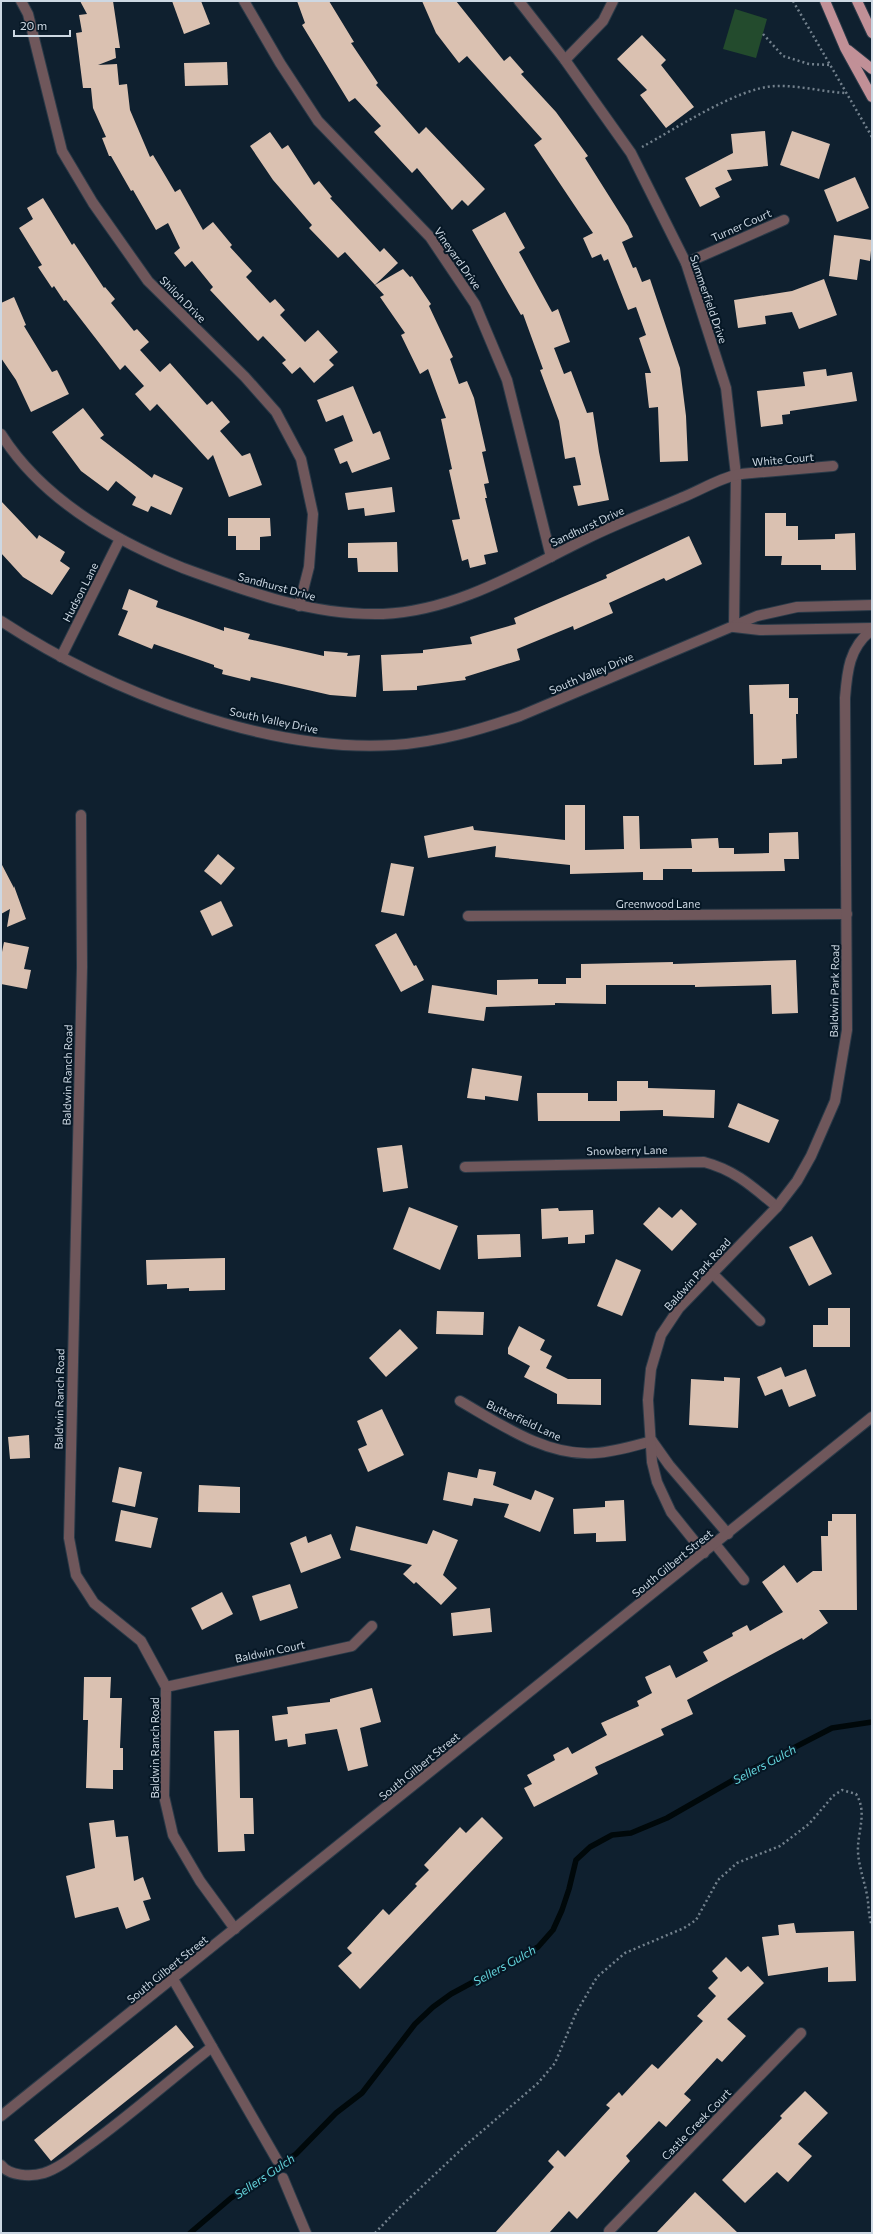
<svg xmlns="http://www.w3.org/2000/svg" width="873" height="2234" viewBox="0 0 873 2234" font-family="Commissioner,sans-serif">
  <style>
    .green { fill: #234b2d }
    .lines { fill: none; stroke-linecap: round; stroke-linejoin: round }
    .stream { stroke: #00080a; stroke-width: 5.5 }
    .building { fill: #dac1b1 }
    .minor-tunnel { stroke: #2c3c4a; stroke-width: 10; stroke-dasharray: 10 5; stroke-linecap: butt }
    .minor-casing { stroke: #2a3a48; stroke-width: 12 }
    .major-casing { stroke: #2a3a48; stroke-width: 12 }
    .path { stroke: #73818d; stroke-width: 2.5; stroke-dasharray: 2 3; stroke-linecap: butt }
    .minor { stroke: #6f575b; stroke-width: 10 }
    .major { stroke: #c19097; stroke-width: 10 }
    .labels { text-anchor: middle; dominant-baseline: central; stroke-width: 4; stroke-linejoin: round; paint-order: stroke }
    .street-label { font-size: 11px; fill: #cdd8e3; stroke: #061725 }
    .water-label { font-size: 12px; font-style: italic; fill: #64d3da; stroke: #061725 }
  </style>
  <rect width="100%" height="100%" fill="#0f202f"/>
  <path class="green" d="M735 9 767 19 756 58 723 49Z"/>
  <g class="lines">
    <path class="stream" d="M190 2233 231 2198 296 2154 336 2113 362 2093 415 2024 433 2007 451 1994 538 1947 553 1930 562 1910 569 1889 576 1860 590 1847 612 1835 631 1833 667 1818 749 1771 832 1728 872 1722"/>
  </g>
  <g class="building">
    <path d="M80 1H113L120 48H115L116 58 98 65 117 64 119 85 127 84 130 110 150 157 153 155 175 192 180 189 203 230 213 222 232 245 230 247 252 271 246 277 270 303 275 299 285 310 280 315 305 342 318 330 338 352 329 360 334 365 314 383 300 367 292 374 282 363 286 360 263 336 258 341 210 290 213 287 192 261 185 267 174 253 180 248 168 223 156 230 133 190 131 191 111 156H109L102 138 106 137 93 108 91 88H83L76 33 82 32 79 15 87 14Z"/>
    <path d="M172 1H201L210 24 184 34Z"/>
    <path d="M297 1H329L354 42 351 43 378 83 376 85 419 134 426 127 485 189 468 206 462 200 452 210 417 168 412 173 374 132 381 126 355 98 349 102 302 25 305 23Z"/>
    <path d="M422 1H456L504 61 510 56 524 72 521 74 556 112 588 156 585 158 628 226 633 237 622 242 633 268 636 267 642 282 650 279 680 368 686 416 688 461 660 462 658 407 649 408 645 373H651L639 338 646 335 636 307 628 310 608 259 604 261 601 254 592 258 583 238 593 233 534 145 542 139 467 56 459 63 436 33Z"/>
    <path d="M642 35 666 60 661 65 694 107 666 128 640 95 647 90 617 59Z"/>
    <path d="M227 62 228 85 185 86 184 63Z"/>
    <path d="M765 131 768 166 727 170 732 180 715 188 720 197 700 207 685 178 733 153 731 134Z"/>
    <path d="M792 131 830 144 819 179 780 165Z"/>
    <path d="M270 132 282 149 288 145 314 185 319 181 332 197 330 198 380 252 384 248 398 263 375 285 345 252 338 258 309 228 312 225 273 180 250 146Z"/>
    <path d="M855 177 869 208 837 222 824 190Z"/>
    <path d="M43 198 72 245 74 243 104 288 105 287 115 299 111 303 134 331 137 329 149 342 140 350 160 372 170 363 207 405 212 401 230 422 220 431 242 456 250 453 262 485 229 497 213 455 208 460 157 404 150 411 135 394 144 386 125 365 120 370 66 300 64 301 54 286 52 288 38 267 42 265 19 228 33 219 27 208Z"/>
    <path d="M505 212 525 248 519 252 552 312 558 309 570 342 554 348 564 374 571 371 587 413 593 412 599 452 609 500 578 506 573 486 581 485 575 457 565 459 559 421 540 370 543 369 523 314 521 315 472 230Z"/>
    <path d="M834 235 872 240 870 261 860 259 857 280 829 276Z"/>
    <path d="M403 269 410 277 412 276 431 304 429 306 453 357 450 359 459 384 467 381 474 398 486 451 482 452 489 483 484 484 487 498H485L498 552 484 555 486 564 470 568 468 559 462 561 452 520 460 519 449 470 452 469 441 419 446 418 428 369 420 374 401 335 405 333 380 297 384 295 375 285Z"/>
    <path d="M824 279 837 315 799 329 792 312 765 316 766 324 738 328 734 300 792 291Z"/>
    <path d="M14 297 26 325 24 326 52 372 57 370 69 394 31 412 16 380 1 358V303Z"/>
    <path d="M826 369 827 376 852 372 857 401 790 411V414L782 415 783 424 761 427 757 391 805 386 803 372Z"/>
    <path d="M353 386 373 434 380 431 390 459 352 473 347 461 340 464 334 449 353 441 343 415 326 422 317 400Z"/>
    <path d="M83 408 104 435 100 438 152 478 154 474 183 488 171 515 151 506 148 512 132 505 136 497 116 481 108 491 81 471 52 432Z"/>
    <path d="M392 487 395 512 365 516 364 508 348 510 345 493Z"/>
    <path d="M1 501 37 539 39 535 65 552 60 561 70 568 52 595 23 577 1 553Z"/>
    <path d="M765 513H786V526H798V540L835 539V534L855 533 856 570H821V565H781L782 556H765Z"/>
    <path d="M228 518H270L271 536 260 537V550H236V536H228Z"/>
    <path d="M689 536 702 564 666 581 664 578 609 603 613 613 574 630 573 626 517 649 520 660 465 677 466 680 417 686V690L383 691 381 655 423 653V650L472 644 470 637 516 624 514 618 607 578 606 575Z"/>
    <path d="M397 542 398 572H358L357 558H348V543Z"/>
    <path d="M129 589 158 601 156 607 224 631V627L250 634 248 639 324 656V651L348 653 347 656 360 655 356 697 330 695 251 677 250 681 222 674 223 670 214 667V665L154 644 152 649 118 635 128 611 122 609Z"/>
    <path d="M789 684V698H798V714H796L797 758 782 759V764L754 765 753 714H750L749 685Z"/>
    <path d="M565 805H585V850L624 849 623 816H639L640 849 692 848 691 839 718 838 719 848H734V854L769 853V833L798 832 799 859H784L785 871 692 872V869H663V880H643V872L570 874V865L495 857 496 846 428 858 424 836 473 826 474 830 565 840Z"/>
    <path d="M218 854 235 868 221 885 204 871Z"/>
    <path d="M1 863 14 888V886L26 919 7 927 10 909 1 914Z"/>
    <path d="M391 863 414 867 404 916 381 912Z"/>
    <path d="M221 901 233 926 212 936 200 911Z"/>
    <path d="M396 933 414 966 416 965 424 980 401 992 375 945Z"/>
    <path d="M4 942 29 947 24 969 31 970 27 989 1 984V957Z"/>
    <path d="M796 960 798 1013 772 1014 771 985 695 987V985H606V1004L555 1003V1005L486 1007 484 1021 428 1013 432 985 497 995V980L538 979V984H566V978H581V964L673 962V964Z"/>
    <path d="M472 1068 522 1076 518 1101 485 1096V1100L467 1098Z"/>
    <path d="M617 1081H648V1088L715 1090 714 1118 663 1116V1110L620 1111V1121H538L537 1093H588V1101H617Z"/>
    <path d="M738 1103 779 1120 769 1143 728 1127Z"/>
    <path d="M402 1145 408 1188 383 1192 377 1148Z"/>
    <path d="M409 1207 458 1226 440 1270 393 1249Z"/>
    <path d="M659 1207 672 1218 681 1209 697 1224 672 1251 643 1224Z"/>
    <path d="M558 1208 559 1211 593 1210 594 1234 585 1235V1243L568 1244V1237L542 1239 541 1209Z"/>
    <path d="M520 1234 521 1257 478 1259 477 1235Z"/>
    <path d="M812 1236 832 1274 809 1286 789 1247Z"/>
    <path d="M225 1258V1290L189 1291V1288L167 1289V1284L147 1285 146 1260Z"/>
    <path d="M616 1259 641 1270 622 1316 597 1306Z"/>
    <path d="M828 1308H850V1347H813V1325H828Z"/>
    <path d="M437 1311 484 1312 483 1335 436 1334Z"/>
    <path d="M519 1326 545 1340 540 1350 552 1356 546 1368 568 1379H601V1405L557 1404V1394L524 1377 530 1366 508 1354V1348Z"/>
    <path d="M400 1329 418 1348 386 1377 369 1358Z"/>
    <path d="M781 1367 785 1377 806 1369 816 1396 789 1407 782 1389 765 1396 757 1377Z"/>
    <path d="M724 1377 740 1378 738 1428 689 1425 691 1379 724 1381Z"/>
    <path d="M382 1409 404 1455 368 1472 358 1449 367 1445 357 1421Z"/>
    <path d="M29 1435 30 1458 10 1459 8 1437Z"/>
    <path d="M119 1467 142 1472 135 1507 112 1502Z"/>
    <path d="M479 1469 496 1472 493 1485 531 1500 535 1490 554 1498 540 1532 504 1517 509 1504 474 1498 472 1506 443 1500 448 1472 477 1478Z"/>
    <path d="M199 1485 240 1487V1513L198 1512Z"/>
    <path d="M624 1500 626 1541 596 1542V1533L574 1534 573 1509 605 1507V1501Z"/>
    <path d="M121 1510 158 1518 151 1548 115 1541Z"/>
    <path d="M832 1514H856L857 1610H819L828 1623 803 1640 802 1638 687 1700 693 1714 661 1729 664 1735 595 1767 598 1774 534 1807 524 1788 532 1784 527 1775 555 1760 553 1755 568 1747 572 1754 607 1735 601 1723 639 1706 637 1701 652 1693 645 1677 670 1665 676 1678 708 1661 703 1652 733 1636 732 1633 747 1625 750 1631 783 1612 762 1582 784 1565 797 1583 813 1571H822L821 1536H828V1521H832Z"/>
    <path d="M356 1526 427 1544 433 1530 458 1540 443 1575 457 1588 441 1605 416 1582 414 1584 403 1574 412 1565 350 1550Z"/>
    <path d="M331 1534 341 1558 301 1573 290 1543 306 1536 308 1543Z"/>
    <path d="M290 1584 298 1608 260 1621 252 1596Z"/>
    <path d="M222 1592 233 1614 202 1630 191 1608Z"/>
    <path d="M490 1608 492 1632 453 1636 451 1613Z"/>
    <path d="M84 1677H111L110 1698H122L120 1748H123V1770H113V1789L86 1788 88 1720H83Z"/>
    <path d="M372 1688 381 1722 360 1728 368 1766 348 1771 337 1729 305 1734 306 1744 288 1747 287 1739 275 1741 272 1716 288 1714 287 1707 330 1702V1699Z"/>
    <path d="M239 1730 240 1798H253L254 1834H244L245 1851 218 1852 214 1731Z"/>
    <path d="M482 1817 503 1838 360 1989 338 1966 352 1953 347 1948 383 1909 389 1915 417 1886 415 1884 429 1870 424 1865 460 1827 466 1833Z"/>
    <path d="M114 1820 116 1837 128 1836 134 1881 143 1877 151 1899 143 1901 150 1920 126 1929 118 1907 75 1918 66 1876 95 1868 89 1823Z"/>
    <path d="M794 1923 796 1933 854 1931 856 1981 828 1982V1967L768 1976 762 1937 779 1935 778 1925Z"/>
    <path d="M726 1957 741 1972 748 1966 764 1983 727 2019 746 2036 722 2062 717 2058 684 2094 691 2100 666 2127 659 2121 626 2156 630 2161 577 2219 569 2211 549 2233H495L554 2167 548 2161 558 2150 565 2157 610 2108 606 2105 619 2092 622 2096 652 2064 658 2069 703 2021 697 2016 716 1996 708 1988 718 1978 712 1971Z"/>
    <path d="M176 2025 194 2047 51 2161 34 2140Z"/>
    <path d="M805 2091 828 2113 798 2144 812 2156 788 2182 777 2172 745 2203 722 2180 782 2118 780 2116Z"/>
    <path d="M695 2192 738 2233H656Z"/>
  </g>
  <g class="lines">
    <path class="minor-tunnel" d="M277 2160 283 2178"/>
    <g class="minor-casing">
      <g id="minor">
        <path d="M21 1 28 14 62 151 93 203 148 281 245 377 276 412 301 459 313 514 309 567 299 606"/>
        <path d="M244 1 280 63 318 121 430 237 475 304 507 380 551 557"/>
        <path d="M519 1 565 60 631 153 686 263 726 388 736 475 734 627"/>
        <path d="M565 60 603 21 613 1"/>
        <path d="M686 263 784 220"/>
        <path d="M1 434C42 499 113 540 183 568 248 592 313 616 383 614 457 611 524 569 588 538 618 523 651 511 681 498 699 491 718 479 736 475 745 473 755 473 764 472 787 470 810 468 833 466"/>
        <path d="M1 621C108 691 265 753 394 745 438 742 479 730 520 716L757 616 797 607 872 605"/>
        <path d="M734 627 760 630 872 628"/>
        <path d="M61 657 120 539"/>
        <path d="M81 815 82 967 69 1538 76 1575 94 1603 141 1641 166 1687 164 1796 173 1835 200 1881 235 1929"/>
        <path d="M468 916 847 914"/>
        <path d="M465 1167 704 1162C735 1170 753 1187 777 1207"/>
        <path d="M712 1273 760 1321"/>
        <path d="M460 1401C500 1424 547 1457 595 1453 614 1452 633 1446 652 1441"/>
        <path d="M652 1441 669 1465 728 1534"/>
        <path d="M715 1544 744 1580"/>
        <path d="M704 1553 671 1512 657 1482 652 1462 648 1400 651 1369 661 1335 679 1308 777 1207 797 1181 811 1156 835 1101 847 1030 845 698C847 672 849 647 872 630"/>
        <path d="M166 1687 352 1646 372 1626"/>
        <path d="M173 1979 277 2160"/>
        <path d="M1 2116 872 1417"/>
        <path d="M1 2165C9 2176 31 2177 44 2173 62 2167 77 2153 93 2142 134 2112 172 2078 212 2047"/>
        <path d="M283 2178 306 2233"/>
        <path d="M609 2231 801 2033"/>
      </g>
    </g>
    <g class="major-casing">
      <g id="major">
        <path d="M825 1 845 48 872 97"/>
        <path d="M857 1 872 33"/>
        <path d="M848 50 872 69"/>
      </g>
    </g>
    <g class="path">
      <path d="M793 1 872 137"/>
      <path d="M763 34 783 56 809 64 830 65"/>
      <path d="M642 147C677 128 737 88 775 86 799 85 822 92 846 93"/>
      <path d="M375 2233 398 2209 466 2145 538 2083 555 2063 576 2013 597 1977 625 1953 684 1928 696 1920 718 1880 737 1863 780 1846 809 1824 833 1796 842 1790 856 1794C868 1813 857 1832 858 1852 859 1867 864 1880 867 1895 869 1905 868 1915 872 1926"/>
    </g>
    <use href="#minor" class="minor"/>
    <use href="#major" class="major"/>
  </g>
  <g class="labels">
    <g class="street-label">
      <text transform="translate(741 225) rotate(-24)">Turner Court</text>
      <text transform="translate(458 258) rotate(55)">Vineyard Drive</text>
      <text transform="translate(183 299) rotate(45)">Shiloh Drive</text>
      <text transform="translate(709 299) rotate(71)">Summerfield Drive</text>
      <text transform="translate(783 459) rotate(-5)">White Court</text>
      <text transform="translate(587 526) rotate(-25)">Sandhurst Drive</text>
      <text transform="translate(277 586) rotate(15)">Sandhurst Drive</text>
      <text transform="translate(80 592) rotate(-63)">Hudson Lane</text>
      <text transform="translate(591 673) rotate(-23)">South Valley Drive</text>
      <text transform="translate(274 720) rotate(12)">South Valley Drive</text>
      <text x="658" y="903">Greenwood Lane</text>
      <text transform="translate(834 991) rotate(-89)">Baldwin Park Road</text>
      <text transform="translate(67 1075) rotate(-89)">Baldwin Ranch Road</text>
      <text transform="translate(627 1150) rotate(-1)">Snowberry Lane</text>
      <text transform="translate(697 1274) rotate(-48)">Baldwin Park Road</text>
      <text transform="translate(59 1399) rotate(-89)">Baldwin Ranch Road</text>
      <text transform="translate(524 1420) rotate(25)">Butterfield Lane</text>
      <text transform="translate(672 1563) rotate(-39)">South Gilbert Street</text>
      <text transform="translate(270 1651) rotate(-12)">Baldwin Court</text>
      <text transform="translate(154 1748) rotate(-90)">Baldwin Ranch Road</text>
      <text transform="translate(419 1766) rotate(-39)">South Gilbert Street</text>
      <text transform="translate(167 1969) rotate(-39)">South Gilbert Street</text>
      <text transform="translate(696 2124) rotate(-46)">Castle Creek Court</text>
    </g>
    <g class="water-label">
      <text transform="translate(764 1764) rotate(-28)">Sellers Gulch</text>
      <text transform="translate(504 1965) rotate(-29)">Sellers Gulch</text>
      <text transform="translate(264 2176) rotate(-34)">Sellers Gulch</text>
    </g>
  </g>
  <rect width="873" height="2234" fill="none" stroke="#cdd8e3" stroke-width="4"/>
  <path d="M14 30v6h56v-6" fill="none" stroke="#cdd8e3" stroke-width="2"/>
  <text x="20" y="30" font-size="12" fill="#cdd8e3" stroke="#061725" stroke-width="3" paint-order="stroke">20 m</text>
</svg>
